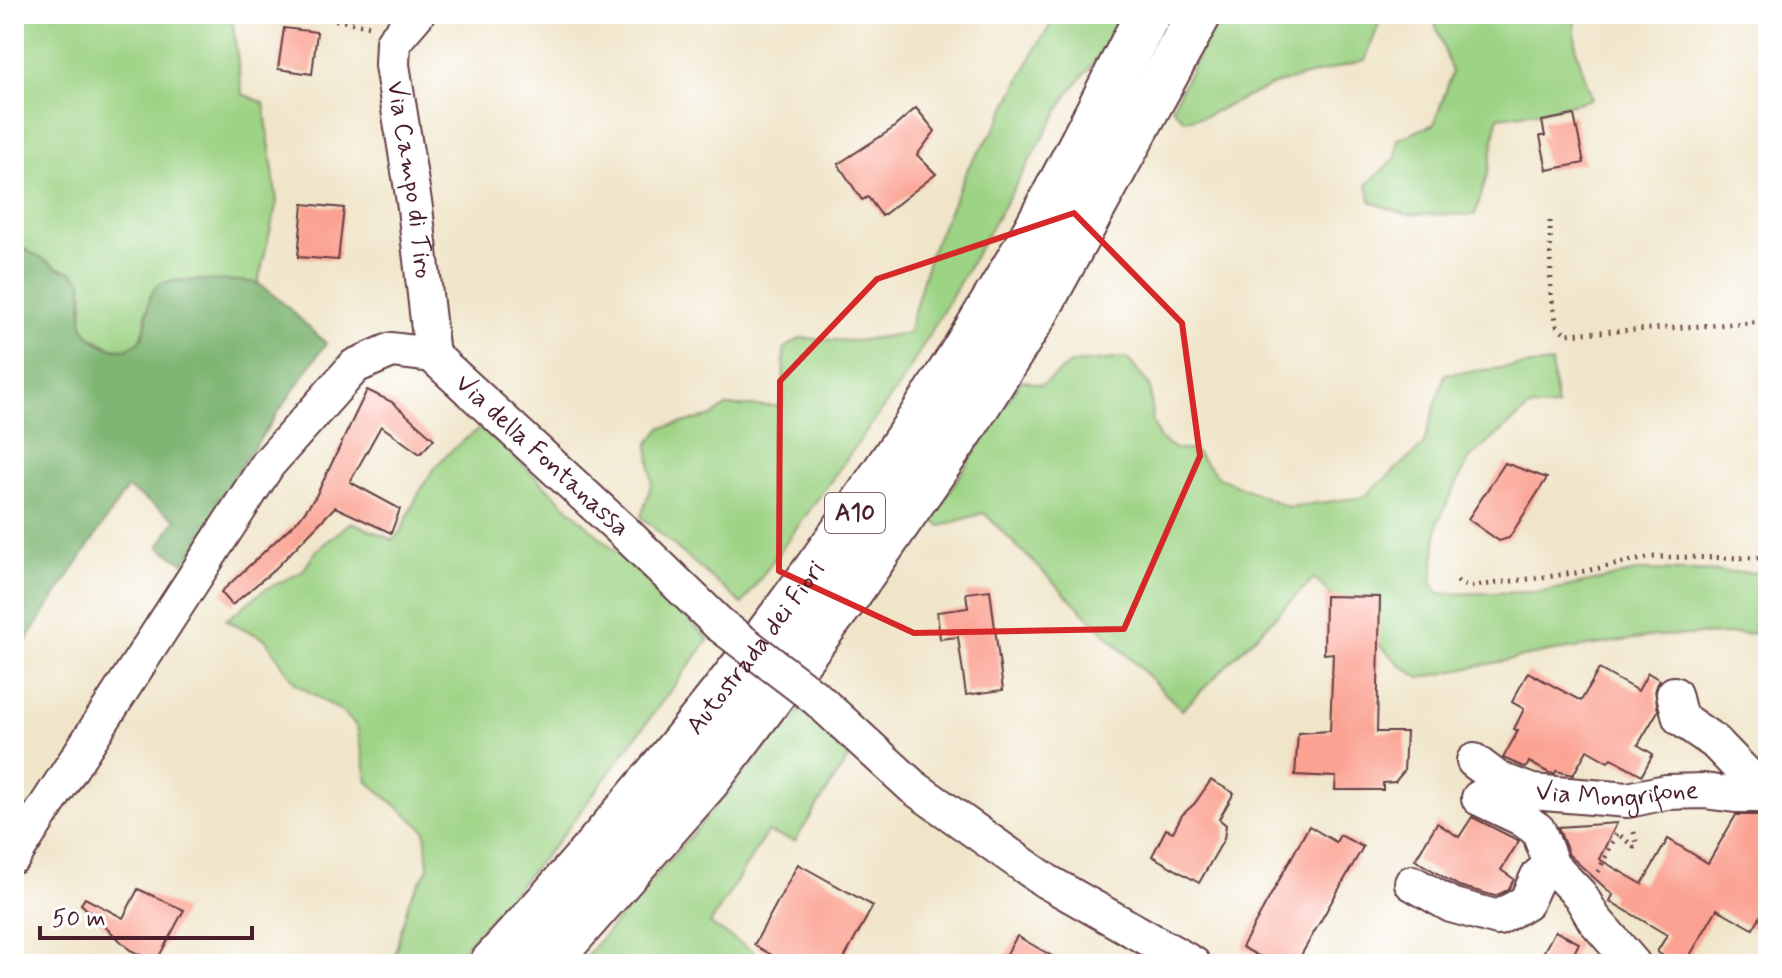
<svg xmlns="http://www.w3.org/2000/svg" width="1782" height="978" viewBox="0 0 1782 978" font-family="Mynerve,sans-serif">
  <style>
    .green { fill: #9dd384; stroke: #747958; stroke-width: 2 }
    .forest { fill: #7eb572; stroke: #646a4e; stroke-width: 2 }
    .building { fill: #fba292 }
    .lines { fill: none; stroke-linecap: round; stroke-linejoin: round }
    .minor-casing { stroke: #633d43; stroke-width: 38 }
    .highway-casing { stroke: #633d43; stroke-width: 48 }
    .path { stroke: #633d43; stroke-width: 5; stroke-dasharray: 2 6; stroke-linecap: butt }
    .minor { stroke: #fff; stroke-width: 34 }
    .highway { stroke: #fff; stroke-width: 44 }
    .minor-bridge-casing { stroke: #633d43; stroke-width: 38; stroke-linecap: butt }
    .minor-bridge { stroke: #fff; stroke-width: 34 }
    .marked { fill: none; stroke: #d62828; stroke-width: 6; stroke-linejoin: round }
    .labels { text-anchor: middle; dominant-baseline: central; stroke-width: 6; stroke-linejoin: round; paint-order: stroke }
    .shield { fill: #fff; stroke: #80626b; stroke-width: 2 }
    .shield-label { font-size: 24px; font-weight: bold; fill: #4a1f2b }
    .street-label { font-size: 26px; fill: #4a1f2b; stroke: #fff }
  </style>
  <rect width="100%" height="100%" fill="#fff"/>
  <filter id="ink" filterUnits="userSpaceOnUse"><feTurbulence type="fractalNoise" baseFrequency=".0125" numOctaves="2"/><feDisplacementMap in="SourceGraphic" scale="16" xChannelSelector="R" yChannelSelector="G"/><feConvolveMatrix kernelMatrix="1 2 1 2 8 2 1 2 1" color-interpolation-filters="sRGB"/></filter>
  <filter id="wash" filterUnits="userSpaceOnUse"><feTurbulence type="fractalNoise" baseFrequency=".006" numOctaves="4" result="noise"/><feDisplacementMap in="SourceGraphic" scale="32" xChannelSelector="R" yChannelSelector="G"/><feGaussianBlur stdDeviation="1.8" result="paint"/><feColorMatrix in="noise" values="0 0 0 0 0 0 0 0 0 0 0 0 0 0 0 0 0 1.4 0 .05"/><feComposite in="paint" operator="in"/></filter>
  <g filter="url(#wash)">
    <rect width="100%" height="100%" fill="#f0e5c9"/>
    <g class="green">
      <path d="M14 14H220L233 24 242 94 264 103 277 202 258 283 172 280 159 285 146 313 145 328 139 342 126 349 112 348 88 335 82 322 84 295 72 272 58 268 14 243Z"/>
      <path d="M1058 14H1120L1106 47 1067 96 902 382 742 604 641 517 652 482 648 444 661 428 712 416 726 406H783L784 349 800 338 855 341 908 333 931 251 969 166 995 129 1036 48Z"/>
      <path d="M1220 14H1383L1365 60 1273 85 1203 117 1184 120 1172 107Z"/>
      <path d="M1432 14H1574L1576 49 1592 99 1538 112 1498 117 1488 172 1475 215 1405 214 1371 202 1367 184 1396 158 1398 139 1434 124 1452 73Z"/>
      <path d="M1127 358 1150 386 1153 423 1160 439 1175 449 1194 451 1220 478 1288 507 1364 497 1423 446 1445 374 1551 363 1557 407 1529 408 1470 458 1438 521 1432 585 1439 594 1542 592 1646 570 1768 573V633L1655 636 1548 652 1420 678 1400 665 1314 578 1182 710 984 513 941 526 931 520 1021 380 1042 385 1072 363Z"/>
      <path d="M482 427 709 639 562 836 450 964H398L395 954 409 900 428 868 425 830 368 782 357 727 344 713 296 684 265 639 226 620 264 590 302 572 317 550 351 522 393 540 401 531C425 479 432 461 482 427Z"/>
      <path d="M801 709 852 752 795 841 767 832 710 924 773 964H579Z"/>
    </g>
    <path class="forest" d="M14 243 58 268 72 272 82 281C84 295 80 311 83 324 88 344 122 358 138 342 153 327 141 300 158 285 167 278 243 280 256 283 268 286 313 332 326 343L217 501 225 508 184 563 159 547 176 519 127 488 14 659Z"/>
    <g id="blocks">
      <g class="building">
        <path d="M284 28 317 32 312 74 278 69Z"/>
        <path d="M916 108 935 131 917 155 936 174 882 216 868 197 862 200 838 164 892 129Z"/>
        <path d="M1574 115 1584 163 1547 170 1540 136H1545L1542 121Z"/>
        <path d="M303 204 344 208 338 260 298 257Z"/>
        <path d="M367 390 392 402 434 439 420 454 381 426 350 482 400 509 391 533 335 507 274 570 232 605 221 592 300 518 316 496Z"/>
        <path d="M1505 463 1547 478 1509 538 1499 541 1468 519Z"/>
        <path d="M990 590 1003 690 966 695 958 637 940 639 937 612 968 608 966 593Z"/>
        <path d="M1325 596 1380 597 1377 732H1406L1404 771 1395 782 1383 783V790H1335L1336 777 1295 775 1298 733 1330 731 1333 653 1324 654Z"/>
        <path d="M1599 669 1638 691 1648 673 1660 680 1655 689 1658 711 1638 745 1653 754 1642 775 1611 758 1608 762 1587 750 1573 775 1556 771 1555 774 1549 773 1529 762 1526 768 1503 758 1518 731 1514 729 1524 709 1512 702 1528 672 1581 701Z"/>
        <path d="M1211 780 1234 793 1219 819 1226 825 1224 839 1199 883 1152 856 1166 829 1173 832 1182 815 1195 803Z"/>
        <path d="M1736 815H1756L1768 822 1760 838 1768 843V903L1753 929 1717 909 1685 964H1677L1657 952 1667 935 1610 901 1613 895 1569 855 1558 827 1617 823 1599 859 1642 884 1668 839 1708 863Z"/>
        <path d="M1472 817 1519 841 1501 870 1514 879 1508 890 1495 896 1459 886 1415 860 1437 823 1459 837Z"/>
        <path d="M1309 826 1336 842 1340 835 1363 847 1296 964H1273L1242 947Z"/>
        <path d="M798 864 873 906 841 964H788L754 945Z"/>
        <path d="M138 889 184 910 156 962 130 950 81 904 85 898 123 918Z"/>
        <path d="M1555 931 1579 943 1569 964H1537Z"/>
        <path d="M1017 936 1066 964H1001Z"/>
      </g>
    </g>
  </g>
  <g filter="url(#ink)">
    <use href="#blocks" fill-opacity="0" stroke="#633d43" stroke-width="2"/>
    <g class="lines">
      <g class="minor-casing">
        <g id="minor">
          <path id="s1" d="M417 14 393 42 392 65 415 208 432 355"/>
          <path d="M1674 694 1680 718 1715 742 1766 795"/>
          <path d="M816 698 913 787 1046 881 1193 964"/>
          <path id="s2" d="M1474 761 1498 779 1532 792 1628 800 1666 792 1704 791 1735 795H1768"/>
          <path d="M1479 798 1521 818 1538 830 1552 866 1580 895 1594 919 1633 964"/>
          <path id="s3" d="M14 856 268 464 355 366 392 350 432 355 621 529 719 624"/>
          <path d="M1412 883 1451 905 1498 918 1526 902 1538 876 1552 866"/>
        </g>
      </g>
      <g class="highway-casing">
        <g id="highway">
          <path id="s4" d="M492 964C693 746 876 506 1025 249 1069 172 1107 92 1148 14"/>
          <path d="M546 964 707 781 849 593 960 433 1035 314 1199 14"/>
        </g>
      </g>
      <g class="path">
        <path d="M304 14 370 26"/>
        <path d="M1550 221 1551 296 1557 325 1566 334 1768 322"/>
        <path d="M1457 581 1467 587 1575 573 1652 557 1768 558"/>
        <path d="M1598 872 1617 833 1634 847 1637 844 1633 828"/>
      </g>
      <use href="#minor" class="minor"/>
      <use href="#highway" class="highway"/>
      <g class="minor-bridge-casing">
        <path id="minor-bridge" d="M719 624 816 698"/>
      </g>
      <use href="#minor-bridge" class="minor-bridge"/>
    </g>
  </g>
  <path class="marked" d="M1074 213 1182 323 1200 456 1124 629 914 633 779 571 780 381 877 279Z"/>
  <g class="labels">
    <rect class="shield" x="825" y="493" width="60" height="40" rx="6"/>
    <g class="shield-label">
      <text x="855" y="513">A10</text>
    </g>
    <g class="street-label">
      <text stroke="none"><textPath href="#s1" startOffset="176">Via Campo di Tiro</textPath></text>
      <text stroke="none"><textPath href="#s3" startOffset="828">Via della Fontanassa</textPath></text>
      <text stroke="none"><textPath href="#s4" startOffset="412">Autostrada dei Fiori</textPath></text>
      <text stroke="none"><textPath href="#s2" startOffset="152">Via Mongrifone</textPath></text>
    </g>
  </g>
  <rect width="1782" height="978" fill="none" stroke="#fff" stroke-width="48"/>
  <path d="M40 926v12h212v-12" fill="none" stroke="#4a1f2b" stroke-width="4"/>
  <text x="52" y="926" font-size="24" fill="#4a1f2b" stroke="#ffffff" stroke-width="6" paint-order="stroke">50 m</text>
</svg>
